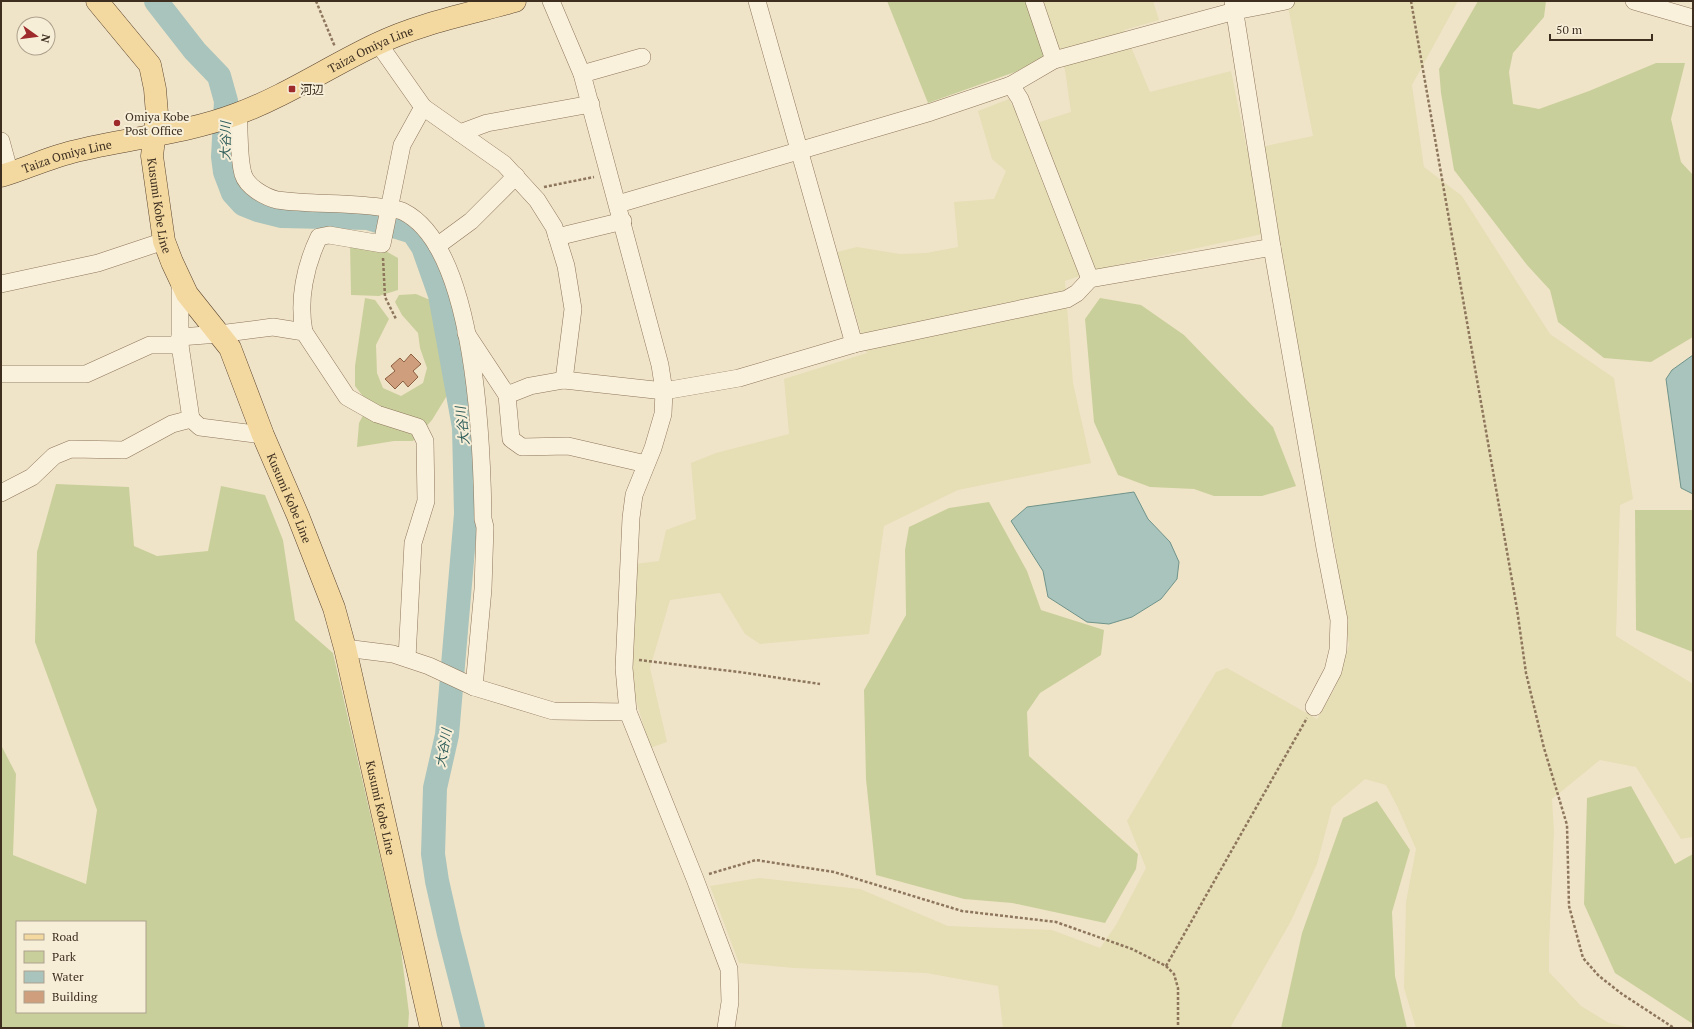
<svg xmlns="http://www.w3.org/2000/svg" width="1694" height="1029" viewBox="0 0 1694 1029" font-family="'PT Serif','Noto Sans JP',serif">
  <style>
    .farmland { fill: #e6deb5 }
    .green { fill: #c9cf9b; fill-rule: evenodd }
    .water { fill: #a9c4bc; stroke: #6f938a }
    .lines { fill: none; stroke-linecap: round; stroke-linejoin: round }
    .river { stroke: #a9c4bc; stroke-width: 24 }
    .building { fill: #cf9f7d; stroke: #8d5f41 }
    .minor-casing { stroke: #8d765c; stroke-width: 18 }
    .major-casing { stroke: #5b4430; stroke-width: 23 }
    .path { stroke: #8d765c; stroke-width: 2.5; stroke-dasharray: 3 2; stroke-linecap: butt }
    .minor { stroke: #faf1dc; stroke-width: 17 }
    .major { stroke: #f3d9a0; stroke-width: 22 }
    .poi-dot { fill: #9e2a2b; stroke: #f7eed8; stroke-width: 1.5 }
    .labels { text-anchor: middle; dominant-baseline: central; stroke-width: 4; stroke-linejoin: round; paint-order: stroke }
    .street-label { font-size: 12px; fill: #3d2e20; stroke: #f7eed8 }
    .poi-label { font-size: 12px; fill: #3d2e20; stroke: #f7eed8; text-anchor: start }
    .water-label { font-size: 13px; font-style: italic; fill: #2f5d5a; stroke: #f7eed8 }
  </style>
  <rect width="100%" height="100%" fill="#f0e4c8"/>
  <path class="farmland" d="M1042 1H1153L1159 20 1124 30 1150 92 1231 71 1247 150 1313 136 1287 1H1458L1412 85 1424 167 1462 196 1550 334 1614 378 1633 499 1620 505 1616 636 1693 684V837L1681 839 1636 767 1600 760 1552 799 1554 832 1549 946V972L1581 1006 1609 1023 1632 1028H1416L1404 988 1406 902 1416 849 1398 808 1386 785 1365 779 1332 807 1317 864 1291 921 1231 1026 1233 1028H1003L998 986 926 973 794 968 739 963 710 886 759 878 860 889 948 926 1052 930 1100 948 1116 925 1146 868 1127 821 1216 672 1227 668 1317 719 1335 688 1349 645 1335 550 1277 231 1104 268 1065 281 1073 383 1091 463 958 490 884 526 869 634 760 644 745 634 720 593 670 600 650 668 667 742 650 748 632 687 635 564 659 561 666 530 696 519 691 463 716 453 789 434 784 379 867 353 837 252 857 247 900 254 926 253 958 247 954 202 994 199 1006 171 992 159 978 111 1009 99 1024 127 1071 112 1065 70Z"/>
  <g class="green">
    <path d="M887 1H1027L1046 56 1015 72 928 103Z"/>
    <path d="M1478 1H1546L1544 17 1513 53 1509 72 1513 104 1539 109 1589 91 1656 63H1685L1671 119 1681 162 1693 175V337L1651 362 1604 358 1558 322 1550 290 1527 265 1454 170 1441 93 1439 69Z"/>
    <path d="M350 245 382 249 398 258V290L379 296 351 295Z"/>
    <path d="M416 294 435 302 451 389 432 420 413 441H394L357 447 359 423 369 404 355 386V366L365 298 375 300 389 319 376 345 377 373 383 388 401 396 423 383 427 368 420 348 418 333 402 315 395 302 399 295Z"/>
    <path d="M1100 298 1141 305 1184 335 1273 427 1296 486 1262 496H1214L1194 489 1150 487 1118 475 1094 422 1085 319Z"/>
    <path d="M56 484 129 487 134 546 157 556 208 551 221 486 265 495 283 540 295 620 333 653 400 943 409 1013 408 1028H1V745L16 774 13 855 86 884 97 810 35 642 37 552ZM17 922H145V1012H17Z"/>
    <path d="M989 502 1027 571 1041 610 1104 630 1101 655 1040 693 1027 712 1029 756 1138 854 1136 869 1105 923 1012 903 964 899 876 875 866 779 864 690 906 615 905 550 909 527 949 508Z"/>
    <path d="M1635 510H1693V652L1636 630Z"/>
    <path d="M1631 786 1675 864 1693 854V1024L1615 973 1584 904 1587 798Z"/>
    <path d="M1377 801 1410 850 1392 912 1395 976 1407 1028H1281L1302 933 1343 818Z"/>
  </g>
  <g class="water">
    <path d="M1693 355V494L1681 488 1666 379 1672 370Z"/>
    <path d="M1134 492 1148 519 1170 542 1179 562 1177 579 1161 599 1132 617 1109 624 1087 622 1048 597 1043 571 1011 521 1027 507Z"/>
  </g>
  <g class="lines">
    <path class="river" d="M156 1 195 51 219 76 226 101 223 157 225 172 233 193 243 204 258 210 282 216 368 218 413 232 423 247 440 295 464 427 466 514 447 735 435 788 433 854 437 881 449 934 473 1028"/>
  </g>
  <path class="building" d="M411 354 421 364 413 371 418 377 408 387 403 381 395 389 385 379 395 371 391 366 400 358 404 362Z"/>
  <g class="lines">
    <g class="minor-casing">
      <g id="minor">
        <path d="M551 1 582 74 660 365 664 391 663 414 653 448 634 495 631 518 624 668 628 712 695 879 729 969 730 1002 726 1028"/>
        <path d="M757 1 854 344"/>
        <path d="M1034 1 1054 60"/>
        <path d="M1233 1 1272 247 1325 548 1339 620 1338 650 1333 671 1314 707"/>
        <path d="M1634 1 1693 18"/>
        <path d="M378 43 423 107 504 164 537 200 554 227 566 266 573 309 564 380"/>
        <path d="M582 74 642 57"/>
        <path d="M1011 85 1020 99 1090 279"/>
        <path d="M238 114C240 133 238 155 243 174 247 187 265 197 277 200 313 205 350 202 386 208 391 209 399 209 404 212 476 249 482 446 483 519L485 527 483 589 474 687"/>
        <path d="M460 133 487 123 591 104"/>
        <path d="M1 141 10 174"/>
        <path d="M618 204 931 112 1011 85 1054 60 1235 11 1286 1"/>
        <path d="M557 237 623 221"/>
        <path d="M437 246 471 221 516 176"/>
        <path d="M1 284 98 263 164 241"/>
        <path d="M304 332C298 300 305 266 319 237L329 235 382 244 402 145 423 107"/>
        <path d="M466 333 507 395 530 386 564 380 664 391 739 378 854 344 1067 299 1077 293 1090 279 1272 247"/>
        <path d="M180 337 219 334 273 327 304 332 347 397 377 414 418 427 425 441 426 501 413 543 407 658"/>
        <path d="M1 374H86L150 345H180"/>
        <path d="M507 395 511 439 522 447 568 446 646 464"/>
        <path d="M191 419 200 427 263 435"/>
        <path d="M1 493 32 477 54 456 71 449 124 450 172 424 191 419 180 345V280"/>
        <path d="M345 648 393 654 429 666 474 687 553 711 628 712"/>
      </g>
    </g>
    <g class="major-casing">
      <g id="major">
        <path id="s1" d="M97 1 150 65 155 89 157 114 152 156 164 241 172 262 187 294 230 348 263 435 298 516 334 608 345 648 431 1028"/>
        <path id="s2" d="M1 176C25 169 48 158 72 152 127 138 184 134 237 114 286 96 330 66 377 44 420 23 470 14 515 1"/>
      </g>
    </g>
    <g class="path">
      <path d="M316 1 335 47"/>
      <path d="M1411 1 1517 609 1526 673 1544 748 1567 825 1569 906 1583 958 1599 976 1622 994 1674 1028"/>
      <path d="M544 187 594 177"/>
      <path d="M383 258 385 297 396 319"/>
      <path d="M639 660 739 672 820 684"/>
      <path d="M709 874 756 860 834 872 962 911 1056 922 1132 949 1166 966 1174 974 1178 988V1028"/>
      <path d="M1166 966 1307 718"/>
    </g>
    <use href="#minor" class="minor"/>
    <use href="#major" class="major"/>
  </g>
  <g class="poi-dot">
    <rect x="288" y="85" width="8" height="8" rx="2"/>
    <circle cx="117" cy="123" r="4"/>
  </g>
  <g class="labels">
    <g class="street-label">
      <text stroke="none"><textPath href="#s2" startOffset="393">Taiza Omiya Line</textPath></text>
      <text stroke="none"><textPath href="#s2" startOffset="69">Taiza Omiya Line</textPath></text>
      <text stroke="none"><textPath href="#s1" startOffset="225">Kusumi Kobe Line</textPath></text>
      <text stroke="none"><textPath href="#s1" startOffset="549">Kusumi Kobe Line</textPath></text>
      <text stroke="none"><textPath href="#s1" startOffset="873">Kusumi Kobe Line</textPath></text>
    </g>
    <g class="poi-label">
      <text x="300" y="89">河辺</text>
      <text x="125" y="116">Omiya Kobe<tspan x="125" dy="14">Post Office</tspan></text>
    </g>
    <g class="water-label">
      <text transform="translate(225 141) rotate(-89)">大谷川</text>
      <text transform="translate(462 426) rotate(-96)">大谷川</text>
      <text transform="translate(443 748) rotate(-80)">大谷川</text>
    </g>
  </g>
  <rect width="1694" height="1029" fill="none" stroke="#3d2e20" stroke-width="4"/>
  <rect x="16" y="921" width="130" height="92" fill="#f7eed8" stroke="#ada18e"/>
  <rect x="24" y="934" width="20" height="6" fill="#f3d9a0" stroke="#ada18e"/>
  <text x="52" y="941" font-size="12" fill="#3d2e20">Road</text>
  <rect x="24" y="951" width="20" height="12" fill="#c9cf9b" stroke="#ada18e"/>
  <text x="52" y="961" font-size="12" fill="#3d2e20">Park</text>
  <rect x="24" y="971" width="20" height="12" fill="#a9c4bc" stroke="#ada18e"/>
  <text x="52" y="981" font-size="12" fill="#3d2e20">Water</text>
  <rect x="24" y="991" width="20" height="12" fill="#cf9f7d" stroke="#ada18e"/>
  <text x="52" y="1001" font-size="12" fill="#3d2e20">Building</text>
  <g transform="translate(36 36) rotate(104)"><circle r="19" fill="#f7eed8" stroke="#ada18e"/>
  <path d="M0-3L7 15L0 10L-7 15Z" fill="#9e2a2b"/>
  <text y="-6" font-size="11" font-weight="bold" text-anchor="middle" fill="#3d2e20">N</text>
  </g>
  <path d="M1550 34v6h102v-6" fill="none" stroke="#3d2e20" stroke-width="2"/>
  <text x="1556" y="34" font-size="12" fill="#3d2e20" stroke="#f7eed8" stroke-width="3" paint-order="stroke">50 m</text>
</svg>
